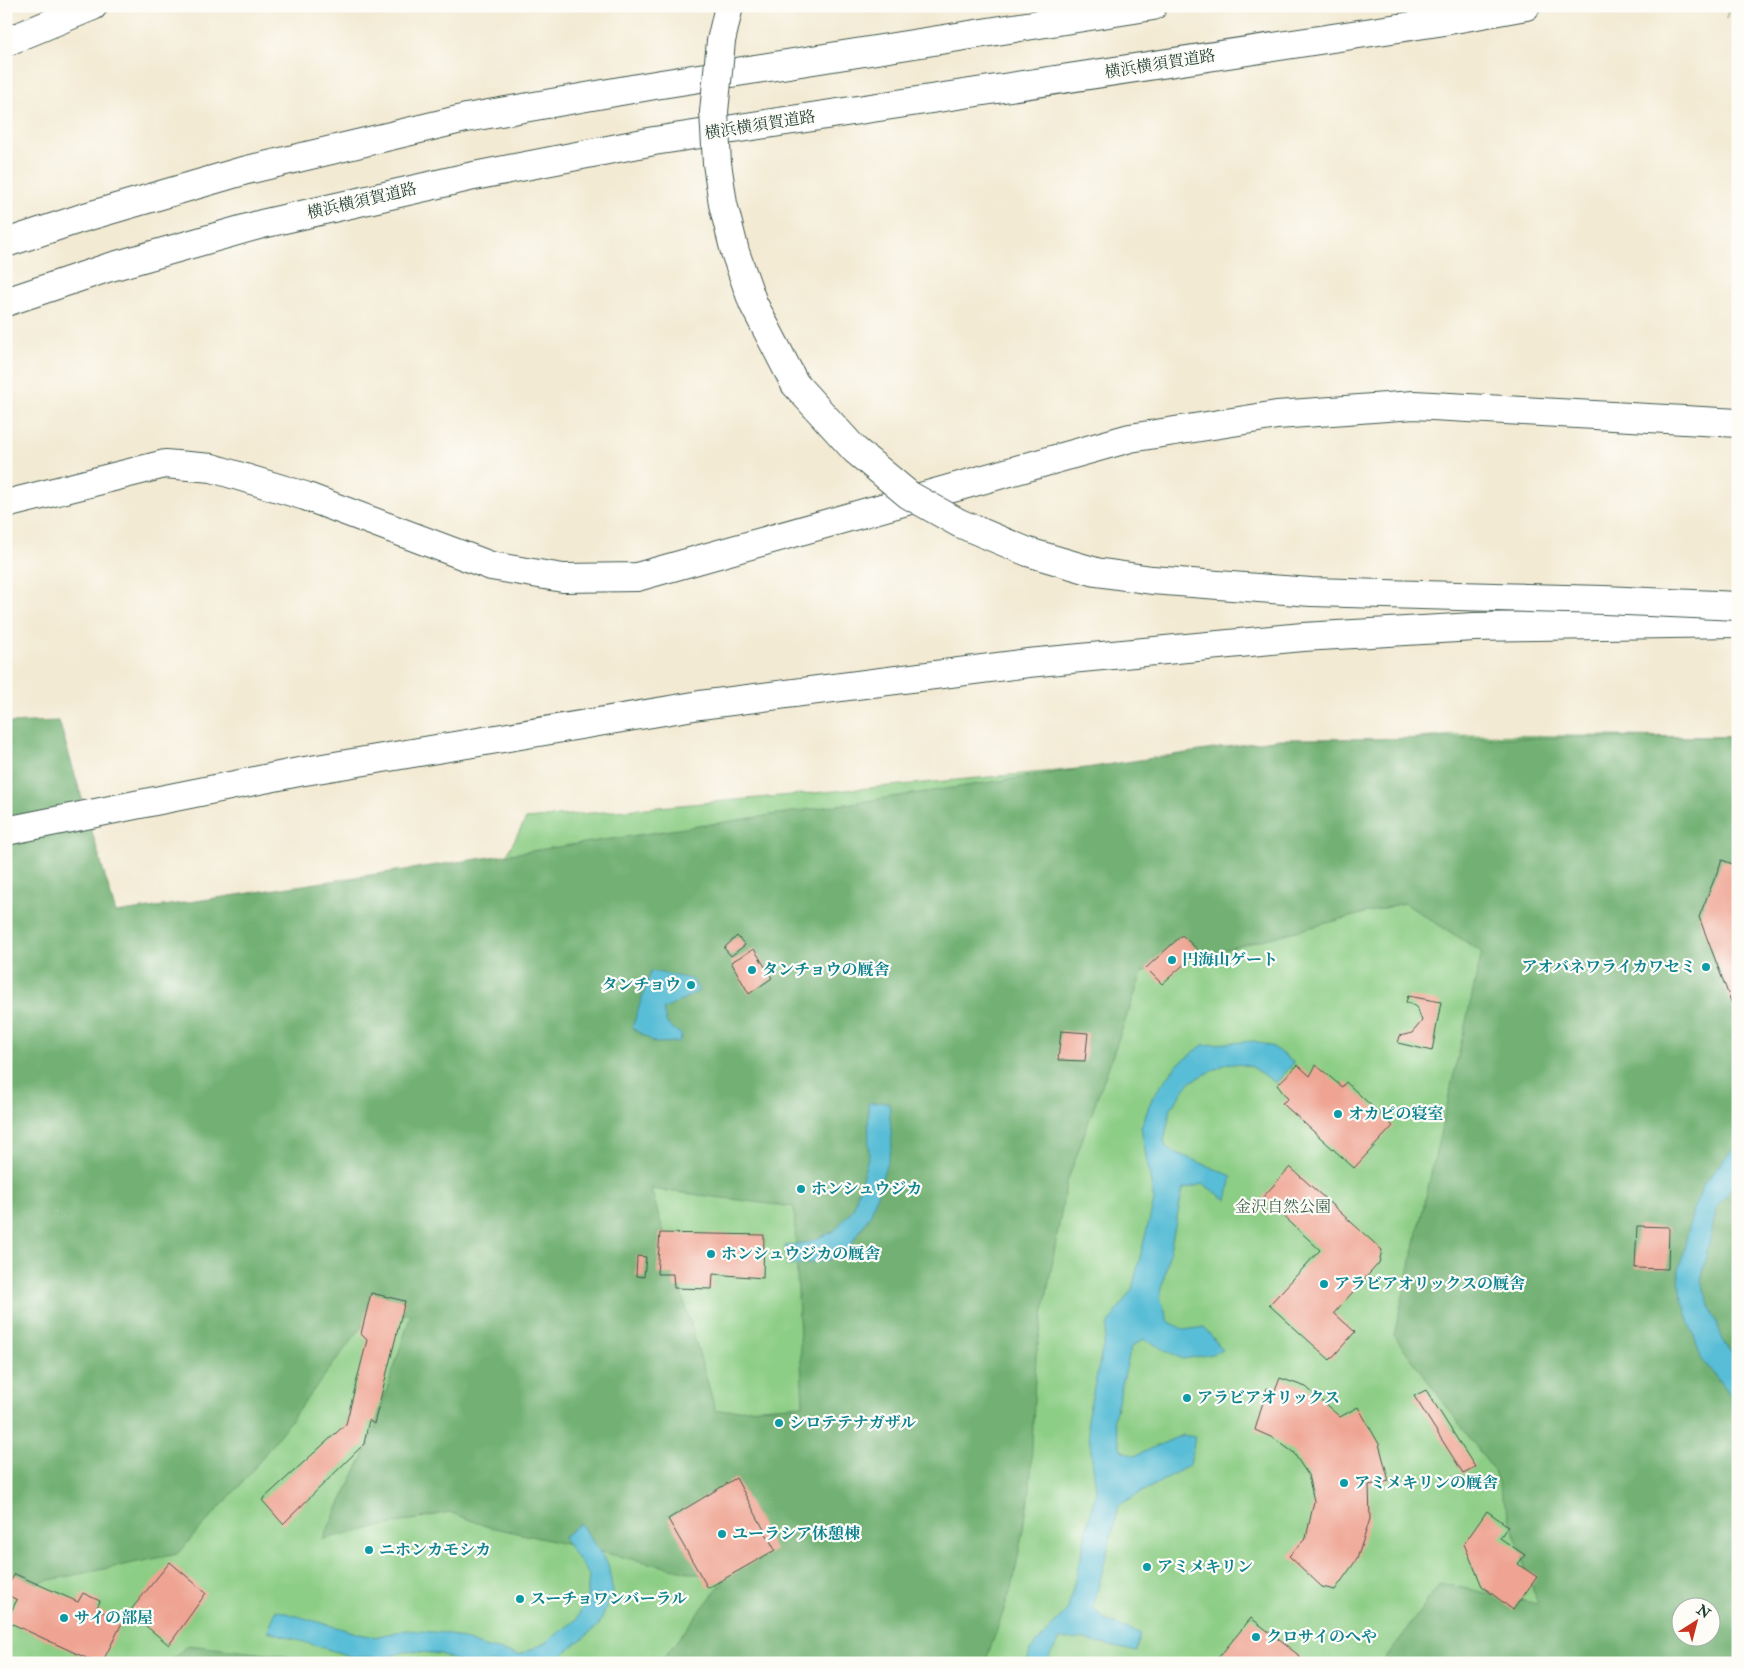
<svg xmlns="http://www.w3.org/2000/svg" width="1744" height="1669" viewBox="0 0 1744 1669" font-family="'IM FELL Double Pica','Noto Serif JP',serif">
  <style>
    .green { fill: #8dce86; stroke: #56865d; fill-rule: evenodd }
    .forest { fill: #72b173; stroke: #487754; fill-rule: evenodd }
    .water { fill: #58bdd6; stroke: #3c7d85 }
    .building { fill: #efa493 }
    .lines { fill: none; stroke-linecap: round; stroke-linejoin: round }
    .highway-tunnel { stroke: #c9c7b3; stroke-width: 28; stroke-dasharray: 28 14; stroke-linecap: butt }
    .minor-casing { stroke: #3f574c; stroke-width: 30 }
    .highway-casing { stroke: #3f574c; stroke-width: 30 }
    .minor { stroke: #fff; stroke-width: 28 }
    .highway { stroke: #fff; stroke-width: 28 }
    .highway-bridge-casing { stroke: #3f574c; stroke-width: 30; stroke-linecap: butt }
    .highway-bridge { stroke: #fff; stroke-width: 28 }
    .culture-dot { fill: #0f9aa8; stroke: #fdfcf7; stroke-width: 2 }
    .labels { text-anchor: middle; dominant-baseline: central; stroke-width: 4.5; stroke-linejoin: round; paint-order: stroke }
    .street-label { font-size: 16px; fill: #1f3d34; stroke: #fdfcf7 }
    .culture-label { font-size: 16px; font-weight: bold; fill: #0d838f; stroke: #fdfcf7; text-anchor: start }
    .park-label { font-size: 16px; fill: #3a6148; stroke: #fdfcf7 }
  </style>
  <rect width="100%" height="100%" fill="#fdfcf7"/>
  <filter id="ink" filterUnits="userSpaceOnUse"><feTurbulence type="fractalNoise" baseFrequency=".02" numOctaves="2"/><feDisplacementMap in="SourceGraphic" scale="10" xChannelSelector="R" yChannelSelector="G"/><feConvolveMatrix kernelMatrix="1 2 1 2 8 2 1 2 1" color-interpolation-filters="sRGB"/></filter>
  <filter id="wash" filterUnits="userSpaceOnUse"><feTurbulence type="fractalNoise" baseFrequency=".0096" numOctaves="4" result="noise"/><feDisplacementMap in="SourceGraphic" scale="20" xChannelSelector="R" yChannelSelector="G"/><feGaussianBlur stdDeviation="1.12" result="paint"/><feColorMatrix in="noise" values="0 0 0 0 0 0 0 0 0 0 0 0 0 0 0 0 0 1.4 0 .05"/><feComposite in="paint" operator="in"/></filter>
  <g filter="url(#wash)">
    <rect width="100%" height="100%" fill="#f3ead3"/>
    <path class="green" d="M1453 735 1738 737V1663H6V1534L154 1500 526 819ZM1682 1606H1712V1636H1682Z"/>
    <g class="forest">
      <path d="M59 721 116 913 1280 739 1738 737V1663H1383L1440 1583 1538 1604 1494 1471 1394 1335 1482 952 1404 903 1143 971 1066 1185 1036 1356 1030 1491 1013 1584 985 1663H637L665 1656 724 1580 486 1526 449 1512 323 1539 371 1440 411 1314 370 1316 245 1480 177 1554 6 1589V723ZM651 1189 794 1207 803 1405 716 1411ZM1682 1606H1712V1636H1682Z"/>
      <path d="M187 1645 347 1663H169Z"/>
    </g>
    <g class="water">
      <path d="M651 971 692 979 699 991 663 1010 667 1024 682 1035 679 1042 656 1043 632 1028Z"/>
      <path d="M1255 1041 1273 1047 1294 1063 1276 1083 1251 1066 1228 1063 1190 1082 1171 1108 1164 1141 1167 1149 1232 1176 1227 1200 1203 1184 1183 1189 1160 1297 1168 1321 1184 1330 1204 1327 1223 1350 1208 1355 1182 1359 1144 1339 1131 1347 1114 1419 1121 1450 1134 1456 1182 1435 1195 1437 1190 1465 1119 1505 1093 1608 1107 1621 1140 1633 1137 1652 1080 1639 1060 1640 1050 1655 1048 1663H1027L1030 1651 1068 1609 1096 1490 1087 1419 1108 1324 1132 1289 1154 1201 1141 1127 1153 1096 1177 1065 1203 1045Z"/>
      <path d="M889 1102 892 1146 871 1214 848 1249 829 1260 787 1266 785 1246 809 1242 834 1231 853 1209 869 1154 868 1103Z"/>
      <path d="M1738 1143V1181L1717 1206 1701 1282 1723 1340 1738 1364V1405L1701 1358 1680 1292 1679 1270 1693 1210 1704 1183Z"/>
      <path d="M580 1523 608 1564 613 1592 599 1625 552 1663H461L441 1654 409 1651 386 1657H353L268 1631 276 1610 364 1635 374 1637 405 1630 446 1633 484 1647 519 1655 545 1643 577 1619 587 1596 589 1575 563 1538Z"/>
    </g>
    <g id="blocks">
      <g class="building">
        <path d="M1722 860 1738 866V1002L1732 1004 1699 917Z"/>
        <path d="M1182 935 1199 951 1162 984 1146 968Z"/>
        <path d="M737 936 745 945 731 956 724 948Z"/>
        <path d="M754 949 772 978 749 994 731 962Z"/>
        <path d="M1408 996 1441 1002 1432 1051 1398 1043 1400 1036 1412 1033 1422 1021 1417 1007 1406 1002Z"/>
        <path d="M1061 1031 1088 1033 1085 1061 1058 1060Z"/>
        <path d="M1298 1065 1310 1076 1316 1065 1342 1087 1346 1082 1393 1126 1354 1168 1282 1103 1288 1099 1277 1085Z"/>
        <path d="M1290 1167 1382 1250 1379 1263 1334 1313 1355 1332 1330 1360 1269 1305 1320 1250 1263 1197Z"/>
        <path d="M1637 1226 1669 1227 1668 1269 1635 1268Z"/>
        <path d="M660 1233 764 1235 763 1278 713 1274 712 1289 674 1288 673 1274H657Z"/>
        <path d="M637 1256 646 1257 644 1277 636 1276Z"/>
        <path d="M371 1293 405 1301 374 1424 369 1420 364 1444 283 1524 262 1500 346 1424 367 1340 361 1334Z"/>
        <path d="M1280 1378 1306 1387 1340 1417 1358 1407 1379 1444 1389 1481 1369 1485 1370 1519 1357 1559 1335 1590 1322 1587 1289 1556 1306 1538 1314 1501 1308 1475 1293 1452 1273 1438 1255 1430 1267 1388 1275 1391Z"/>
        <path d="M1426 1390 1475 1467 1463 1473 1414 1396Z"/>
        <path d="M736 1478 775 1550 708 1588 668 1519Z"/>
        <path d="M1487 1511 1508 1526 1500 1538 1525 1555 1518 1564 1537 1577 1513 1610 1482 1586 1464 1544Z"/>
        <path d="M170 1562 206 1593 169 1645 129 1612Z"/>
        <path d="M15 1574 78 1602 83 1593 100 1601 96 1610 124 1619 102 1663H97L6 1621 17 1600 6 1594V1588Z"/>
        <path d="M1251 1618 1301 1657 1297 1661 1299 1663H1214Z"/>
      </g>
    </g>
  </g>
  <g filter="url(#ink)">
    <use href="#blocks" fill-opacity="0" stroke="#3f574c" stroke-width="1"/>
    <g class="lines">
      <path class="highway-tunnel" d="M1736 6 1738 7"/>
      <g class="minor-casing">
        <path id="minor" d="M6 504 165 464 212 468 305 496 491 566 563 578 637 577 1130 438 1277 415 1414 405 1738 423"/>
      </g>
      <g class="highway-casing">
        <g id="highway">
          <path d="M6 42 93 6"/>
          <path d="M6 243 82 218 243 171 466 118 655 85 1153 6"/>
          <path d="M6 302 107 268 262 224 469 177 654 141 1438 22 1526 6"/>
          <path d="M6 831 299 772 700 705 1028 663 1303 637 1474 627 1738 623"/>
        </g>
      </g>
      <use href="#minor" class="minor"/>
      <use href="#highway" class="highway"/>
      <g class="highway-bridge-casing">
        <path id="highway-bridge" d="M729 6 721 41 714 112 717 163 723 204 735 252 753 303 795 384 855 450 909 495 959 523 1028 552 1096 572 1152 580 1311 592 1604 600 1738 606"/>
      </g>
      <use href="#highway-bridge" class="highway-bridge"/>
    </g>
  </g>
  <g class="culture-dot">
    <circle cx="1172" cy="960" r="5"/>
    <circle cx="1706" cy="967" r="5"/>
    <circle cx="752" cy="970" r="5"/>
    <circle cx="691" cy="985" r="5"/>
    <circle cx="1338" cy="1114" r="5"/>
    <circle cx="801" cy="1189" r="5"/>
    <circle cx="711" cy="1254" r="5"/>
    <circle cx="1324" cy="1284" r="5"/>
    <circle cx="1187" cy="1398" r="5"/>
    <circle cx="779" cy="1423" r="5"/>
    <circle cx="1344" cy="1483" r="5"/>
    <circle cx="722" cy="1534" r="5"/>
    <circle cx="369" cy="1550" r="5"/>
    <circle cx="1147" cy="1567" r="5"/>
    <circle cx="520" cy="1599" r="5"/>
    <circle cx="64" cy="1618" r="5"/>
    <circle cx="1256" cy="1637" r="5"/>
  </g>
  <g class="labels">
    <g class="street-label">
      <text transform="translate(1160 64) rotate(-9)">横浜横須賀道路</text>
      <text transform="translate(760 125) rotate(-9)">横浜横須賀道路</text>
      <text transform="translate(362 201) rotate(-13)">横浜横須賀道路</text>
    </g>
    <g class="culture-label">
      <text x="1182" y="960">円海山ゲート</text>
      <text x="1696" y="967" text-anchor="end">アオバネワライカワセミ</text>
      <text x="762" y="970">タンチョウの厩舎</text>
      <text x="681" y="985" text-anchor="end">タンチョウ</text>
      <text x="1348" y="1114">オカピの寝室</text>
      <text x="811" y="1189">ホンシュウジカ</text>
      <text x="721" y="1254">ホンシュウジカの厩舎</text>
      <text x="1334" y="1284">アラビアオリックスの厩舎</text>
      <text x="1197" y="1398">アラビアオリックス</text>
      <text x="789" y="1423">シロテテナガザル</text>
      <text x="1354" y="1483">アミメキリンの厩舎</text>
      <text x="732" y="1534">ユーラシア休憩棟</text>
      <text x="379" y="1550">ニホンカモシカ</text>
      <text x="1157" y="1567">アミメキリン</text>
      <text x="530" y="1599">スーチョワンバーラル</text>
      <text x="74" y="1618">サイの部屋</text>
      <text x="1266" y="1637">クロサイのへや</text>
    </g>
    <g class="park-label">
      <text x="1283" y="1207">金沢自然公園</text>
    </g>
  </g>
  <rect width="1744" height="1669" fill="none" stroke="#fdfcf7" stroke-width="25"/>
  <g transform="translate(1696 1622) rotate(36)"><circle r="24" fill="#fdfcf7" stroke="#a4b0a9"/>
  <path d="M0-4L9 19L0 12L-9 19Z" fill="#c8321e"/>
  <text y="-8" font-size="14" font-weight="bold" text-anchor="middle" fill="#1f3d34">N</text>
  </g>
</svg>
